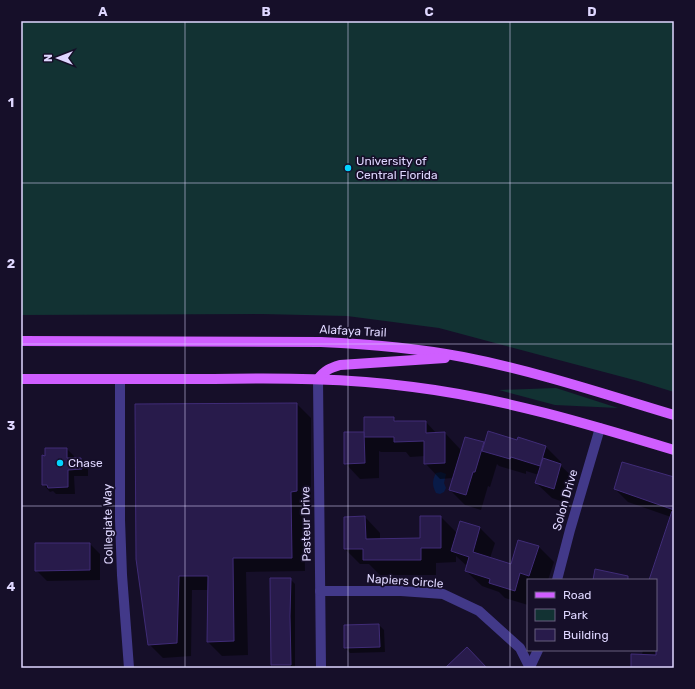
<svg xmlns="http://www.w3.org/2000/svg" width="695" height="689" viewBox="0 0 695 689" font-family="Rubik,sans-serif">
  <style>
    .green { fill: #123233 }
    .water { fill: #091b48 }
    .shadow { fill: #0007 }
    .building { fill: #281b4b; stroke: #402c77 }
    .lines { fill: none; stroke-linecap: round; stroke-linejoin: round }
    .minor { stroke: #423989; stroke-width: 10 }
    .major { stroke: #cf5eff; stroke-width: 10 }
    .grid { fill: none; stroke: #dfd7ff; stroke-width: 1; stroke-opacity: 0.55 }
    .poi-dot { fill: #03d3ff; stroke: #160f29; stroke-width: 1.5 }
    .labels { text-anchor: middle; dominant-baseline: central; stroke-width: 3.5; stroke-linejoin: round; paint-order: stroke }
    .poi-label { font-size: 12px; fill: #dfd7ff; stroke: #160f29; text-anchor: start }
    .street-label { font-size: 12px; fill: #dfd7ff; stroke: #160f29 }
    .neatline { fill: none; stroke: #dfd7ff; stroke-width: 1.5 }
    .grid-label { font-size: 13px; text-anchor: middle; font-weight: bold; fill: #dfd7ff }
  </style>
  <rect width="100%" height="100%" fill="#160f29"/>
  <g class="green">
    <path d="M21 21H674V392L638 381 439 328 347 316 262 314 21 315Z"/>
    <path d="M556 388 618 408 555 405 499 390Z"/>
  </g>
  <path class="water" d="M441 472 446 474 444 483 446 488 444 492 440 494 436 493C432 485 432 481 436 473Z"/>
  <g class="shadow">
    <path d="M297 404 311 418V505H304L305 571 246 572 248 655 222 656 208 642 209 590H192L191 656 163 658 149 644 137 559Z"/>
    <path d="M393 418 398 422H426L437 434 445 433 460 449V454L484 443 485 445 518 441 546 447 561 462 560 465 576 480 569 504 552 498 536 483 539 475 526 471V474L499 466 497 464 490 487 488 486 481 510 465 505 450 490 453 478 440 479 425 463V456L410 457 406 452H381L379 451V478L360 479 345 463 364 433Z"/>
    <path d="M67 449 74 456V459H81L88 466V476H74L75 494H56L53 491 50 492 43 484 46 457Z"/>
    <path d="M674 478V668H632L642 655 643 650H656V580H650L671 517 628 502 615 489Z"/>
    <path d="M365 517 380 533V540L421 539 441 517 457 533 460 522 480 528 495 543 490 558 511 565 538 546 554 562 548 580H528V605L505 598 499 592 482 586 466 571 468 567 456 556V562L436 563V575H380L369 564H360L345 549Z"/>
    <path d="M90 544 100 554V580L47 581 36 570Z"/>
    <path d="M271 579H290L295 584V668H272Z"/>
    <path d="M379 625 384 630 385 652 350 653 345 648Z"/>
    <path d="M579 667 601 668H578Z"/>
  </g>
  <g class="building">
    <path d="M297 403V491L291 492 292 558H233L234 641 207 642 208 576H179L177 643 148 645 136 559 135 404Z"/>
    <path d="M364 417H394V421H426V433L445 432V463L424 464V441L394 442V437H364Z"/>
    <path d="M488 431 517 440 518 437 546 446 540 466 511 457 510 459 482 451Z"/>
    <path d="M344 432H364L365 463 344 464Z"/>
    <path d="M465 437 484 442 475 472H473L466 495 449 490Z"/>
    <path d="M45 448H67V458H81L82 469 68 470V487L48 488 47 485H42V455L45 456Z"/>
    <path d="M543 458 561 464 554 489 535 483Z"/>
    <path d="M622 462 674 477V510L614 489Z"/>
    <path d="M672 511H674V668H631V654L656 655V580H649Z"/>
    <path d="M365 516 366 539 420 538V516H441V548H421V560H363V549H344V517Z"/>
    <path d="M460 521 480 527 473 552 511 564 518 540 539 546 529 576 520 573 515 591 489 583 490 579 465 571 469 557 451 551Z"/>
    <path d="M35 543H90V570L35 571Z"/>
    <path d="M595 569 628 576V580H593Z"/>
    <path d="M270 578H291L290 616 291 665H271Z"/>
    <path d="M379 624 380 647 344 648V625Z"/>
    <path d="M467 647 487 668H445Z"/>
  </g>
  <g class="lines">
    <g class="minor">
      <path d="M120 379V520L122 575 129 668"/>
      <path d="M318 379 321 668"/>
      <path d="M557 580 570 530 600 428"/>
      <path d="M320 591H401L443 594 479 611 520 648 530 668"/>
      <path d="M530 667 538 650"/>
    </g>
    <g class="major">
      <path d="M21 341 321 342C369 344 416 348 463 357 535 371 604 394 674 415"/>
      <path d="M21 379C85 379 150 379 214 379 280 378 347 378 413 387 502 398 588 424 674 450"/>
      <path d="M318 379C325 370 330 368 340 365L445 358"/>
    </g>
  </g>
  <path class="grid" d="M185 21V668M348 21V668M510 21V668M21 183H674M21 344H674M21 506H674"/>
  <g class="poi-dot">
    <circle cx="348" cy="168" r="4"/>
    <circle cx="60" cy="463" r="4"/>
  </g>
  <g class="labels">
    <g class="poi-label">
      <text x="356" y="161">University of<tspan x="356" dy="14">Central Florida</tspan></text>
      <text x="68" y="463">Chase</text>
    </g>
    <g class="street-label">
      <text transform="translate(353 331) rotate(3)">Alafaya Trail</text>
      <text transform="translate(565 500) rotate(-74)">Solon Drive</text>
      <text transform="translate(108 524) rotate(-91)">Collegiate Way</text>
      <text transform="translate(306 524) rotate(-91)">Pasteur Drive</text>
      <text transform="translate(405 581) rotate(4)">Napiers Circle</text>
    </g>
  </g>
  <rect width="695" height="689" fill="none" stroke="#160f29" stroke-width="44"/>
  <rect x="527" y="579" width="130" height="72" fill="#160f29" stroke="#665f7f"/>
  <rect x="535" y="592" width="20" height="6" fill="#cf5eff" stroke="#665f7f"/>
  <text x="563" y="599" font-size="12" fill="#dfd7ff">Road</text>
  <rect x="535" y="609" width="20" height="12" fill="#123233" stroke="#665f7f"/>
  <text x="563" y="619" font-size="12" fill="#dfd7ff">Park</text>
  <rect x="535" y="629" width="20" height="12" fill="#281b4b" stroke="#665f7f"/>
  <text x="563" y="639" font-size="12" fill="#dfd7ff">Building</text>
  <g transform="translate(58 58) rotate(270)" stroke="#160f29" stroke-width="3" paint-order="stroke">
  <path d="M0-3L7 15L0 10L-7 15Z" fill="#dfd7ff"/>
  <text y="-6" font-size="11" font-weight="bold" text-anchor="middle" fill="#dfd7ff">N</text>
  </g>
  <rect x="22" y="22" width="651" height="645" class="neatline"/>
  <g class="grid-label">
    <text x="103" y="16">A</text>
    <text x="266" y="16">B</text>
    <text x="429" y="16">C</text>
    <text x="592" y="16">D</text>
    <text x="11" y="107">1</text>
    <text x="11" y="268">2</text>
    <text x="11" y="430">3</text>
    <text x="11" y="591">4</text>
  </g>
</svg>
